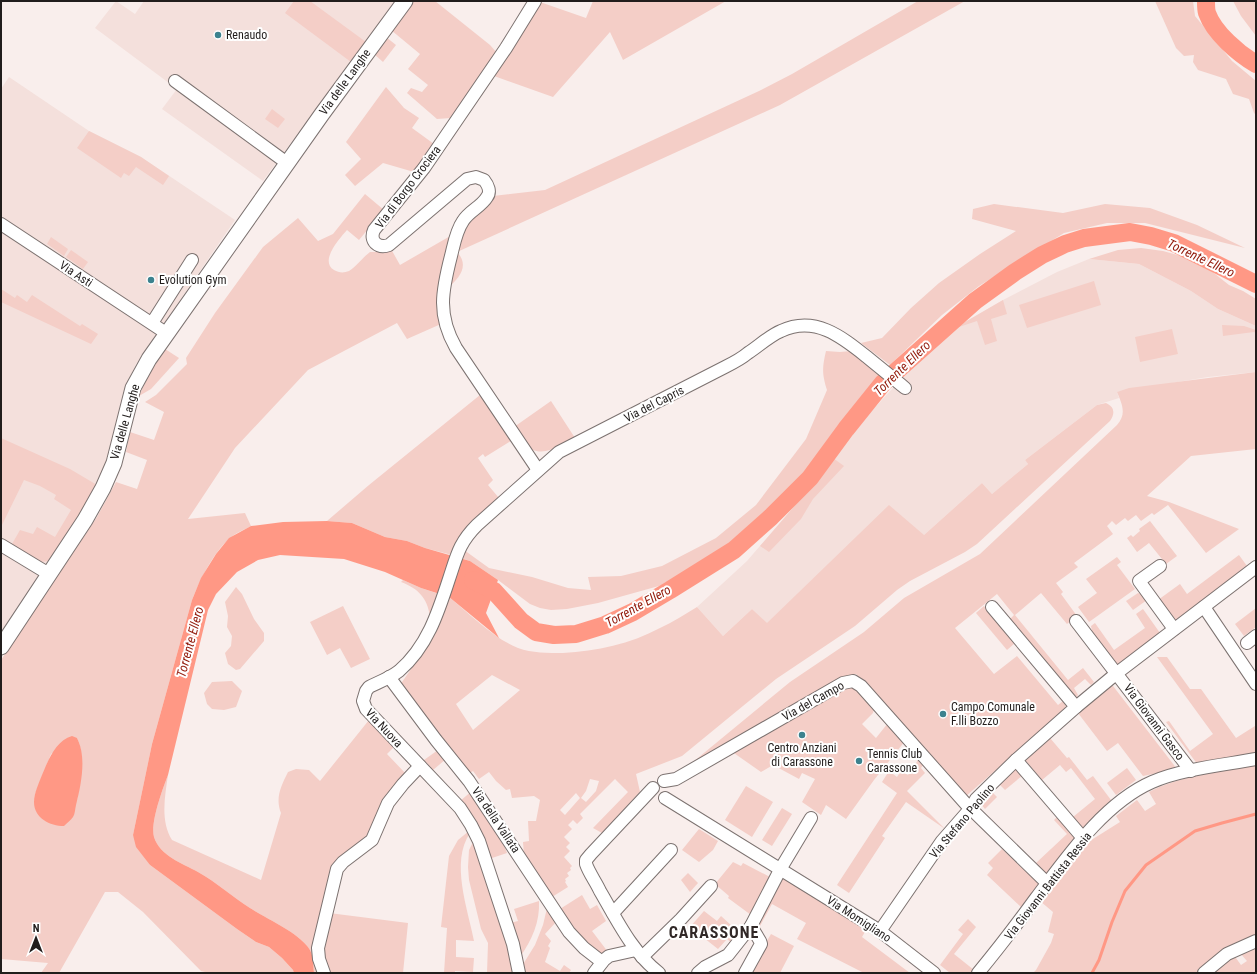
<svg xmlns="http://www.w3.org/2000/svg" width="1257" height="974" viewBox="0 0 1257 974" font-family="'Roboto Condensed',sans-serif">
  <style>
    .built { fill: #f4e0dc }
    .green { fill: #f4cec7; fill-rule: evenodd }
    .water { fill: #ff9885 }
    .lines { fill: none; stroke-linecap: round; stroke-linejoin: round }
    .stream { stroke: #ff9885; stroke-width: 3 }
    .river { stroke: #ff9885; stroke-width: 18 }
    .minor-casing { stroke: #7c7270; stroke-width: 14 }
    .major-casing { stroke: #7c7270; stroke-width: 17 }
    .minor { stroke: #fff; stroke-width: 12 }
    .major { stroke: #fff; stroke-width: 15 }
    .poi-dot { fill: #3c828e; stroke: #fff; stroke-width: 1.5 }
    .labels { text-anchor: middle; dominant-baseline: central; stroke-width: 4; stroke-linejoin: round; paint-order: stroke }
    .poi-label { font-size: 12px; fill: #211d1c; stroke: #fff; text-anchor: start }
    .street-label { font-size: 12px; fill: #211d1c; stroke: #fff }
    .water-label { font-size: 13px; font-style: italic; fill: #92190a; stroke: #fff }
    .district-label { font-size: 16px; font-weight: bold; letter-spacing: 1px; fill: #312827; stroke: #fff }
  </style>
  <rect width="100%" height="100%" fill="#f9eeec"/>
  <g class="built">
    <path d="M116 1 135 14 144 1H395L263 181 162 109 177 89 95 28Z"/>
    <path d="M9 77 89 131 141 157 235 220 136 364 123 393 105 466 93 493 1 635V89Z"/>
    <path d="M1089 259 1139 264 1191 291 1218 309 1256 326V372L1208 377 1117 392 1119 398 1097 405 1025 460 1028 464 992 494 982 483 924 535 813 579 767 624 752 609 723 636 697 607 747 561 805 494 858 426 892 389 903 375 953 329 1003 300 1057 272Z"/>
  </g>
  <g class="green">
    <path d="M294 1H310L366 42 351 62 285 13Z"/>
    <path d="M412 1H435L490 45 497 53 451 118 437 119 407 93 411 88 422 92 428 85 408 69 420 54 391 30Z"/>
    <path d="M593 1H726L623 60 610 32 553 97 494 76 540 2 586 18Z"/>
    <path d="M918 1H965L780 105 457 252C470 266 459 278 448 288 453 267 457 244 467 224L493 196 545 190 759 91 792 74Z"/>
    <path d="M1155 1H1193L1195 16 1232 61 1256 81V115L1254 113 1249 99 1233 94 1226 79 1198 70 1193 62 1194 55 1184 56 1176 48Z"/>
    <path d="M1233 1H1256V36L1241 16Z"/>
    <path d="M386 37 396 45 383 62 374 54Z"/>
    <path d="M386 87 404 108 419 118 412 128 434 144 414 172 383 163 355 186 345 175 361 159 346 142Z"/>
    <path d="M272 109 285 119 278 128 265 119Z"/>
    <path d="M89 131 141 157 169 176 163 185 136 167 129 176 124 173 121 178 77 148Z"/>
    <path d="M365 194 384 210 359 240 347 230C340 238 319 261 334 270 339 273 344 273 349 271 357 266 363 257 370 252H384L391 249 400 265 452 235 441 324 407 339 397 323 308 370 235 448 188 519 245 513 251 526C244 530 235 533 229 539 213 553 200 580 192 600L152 744 133 835 150 865 237 929 256 942 269 947 282 958 293 970 294 973H209L201 971 143 912 118 892H105L59 973H41L48 963 1 959V660L97 517 116 482 137 489 147 460 126 452 130 432 154 440 164 412 145 402 156 395 187 364 186 358 215 313 263 247 298 218 318 241 333 234ZM77 738C86 756 80 781 77 800L34 802 35 794 51 754Z"/>
    <path d="M994 204 1063 213 1105 204 1150 208 1197 225 1245 248 1145 223H1107L1064 233 979 286 942 315 890 365 861 343 882 338 911 308 939 283 980 254 1016 231 972 219 973 209Z"/>
    <path d="M51 237 68 249 64 256 47 244Z"/>
    <path d="M1141 248 1163 251 1181 256 1210 270 1229 285 1243 291 1256 299V326L1218 309 1191 291 1139 264 1089 259 1118 250Z"/>
    <path d="M71 250 88 262 83 269 66 257Z"/>
    <path d="M1094 281 1101 305 1027 328 1019 305Z"/>
    <path d="M1 289 15 298 17 295 27 302 32 295 80 326 82 324 98 334 91 344 1 302Z"/>
    <path d="M1003 300 1007 314 991 319 997 341 985 345 977 321 953 329Z"/>
    <path d="M1222 325 1244 326 1256 330V333L1254 332 1223 336Z"/>
    <path d="M1172 329 1178 354 1140 362 1135 337Z"/>
    <path d="M165 349 179 358 151 389 139 396 148 376Z"/>
    <path d="M826 351 840 352 851 351 883 375 807 474 766 515 731 546 666 584 598 603 567 609 551 610 540 608 530 604 498 580 470 561 461 558 464 550 489 568 532 577 568 588 591 590 588 577 621 576 662 566 716 538 756 505 806 439 827 390C822 374 822 368 826 351Z"/>
    <path d="M1256 372V449L1191 456 1147 496 1169 502 1239 529 1206 553 1168 505 1154 515 1152 513 1141 521 1136 515 1128 521 1125 518 1116 525 1112 521 1107 526 1113 534 1074 563 1078 567 1056 583 1063 592 1061 594 1077 616 1067 624 1041 593 1015 615 1068 680 1083 668 1094 682 1091 685 1085 679 1074 688 1078 695 1075 698 1009 620 1014 615 997 594 955 628 994 674 1017 656 1058 705 1063 701 1066 706 1063 711 965 797 856 674 844 677 693 762 790 682 864 632 904 598 980 554 1117 425C1127 414 1122 404 1117 392L1129 388Z"/>
    <path d="M480 395 511 441 485 457 483 454 478 458 493 480 488 485 499 498 452 555 425 548 407 541 385 537 352 523 327 521 369 485Z"/>
    <path d="M551 401 575 438C560 446 539 461 524 443 521 438 518 433 514 427Z"/>
    <path d="M1106 403C1115 407 1115 414 1110 421L977 544 965 552 910 581 897 590 855 626 776 679 682 756 636 774 640 792 602 833 593 828 628 792 615 779 580 814 583 818 577 824 573 820 568 825 572 829 564 837 570 843 566 847 570 851 564 857 572 866 570 868 571 870 567 873 569 876 565 879 566 881 565 882 568 887 552 897 524 855 523 842 529 841 528 821H536L540 800 534 796 512 798 510 789 506 790 496 781 489 772 479 779 473 771 468 774 400 685 418 659 449 597C470 614 493 638 518 648 532 653 548 653 563 653 597 651 630 644 660 628 673 622 685 614 697 607L723 636 752 609 767 623 889 505 924 535 982 483 992 494 1028 464 1025 460 1097 405ZM492 675 520 690 473 730 456 704ZM590 779 599 781 596 791 586 802 581 798 586 791ZM576 793 580 798 565 815 560 810Z"/>
    <path d="M1 438 70 469 97 485 83 509 50 561 40 562 12 544 20 530 33 534 37 527 55 537 71 510 54 499 56 495 40 486 24 480 1 527Z"/>
    <path d="M833 458 844 466 813 499 801 519 769 552 760 546 805 494Z"/>
    <path d="M1150 521 1177 556 1166 564 1149 543 1137 552 1127 538 1131 535 1133 537 1140 531 1139 529Z"/>
    <path d="M1239 555 1247 566 1175 622 1158 600 1180 584 1187 594Z"/>
    <path d="M1117 557 1121 562 1117 565 1135 589 1089 622 1078 607 1097 593 1086 579Z"/>
    <path d="M403 580 421 588 439 594 430 616C427 598 419 589 401 582Z"/>
    <path d="M236 587 242 594 254 619 264 633V641L240 669 236 670 228 664 225 653 231 646 232 636 227 627 228 616 225 602Z"/>
    <path d="M1138 593 1143 595 1147 600 1133 610 1126 601Z"/>
    <path d="M343 606 370 659 351 668 340 648 327 655 310 622Z"/>
    <path d="M984 606 1015 643 1007 650 976 613Z"/>
    <path d="M1256 608V627L1244 636 1235 624Z"/>
    <path d="M1143 609 1160 633 1117 665 1092 631 1091 626 1095 623 1114 650 1145 628 1136 614Z"/>
    <path d="M1157 657H1167L1190 689H1201L1236 738 1255 726 1256 727V754L1198 765 1166 722 1169 721 1190 751 1213 734Z"/>
    <path d="M232 681 242 691 236 707 224 710 212 709 207 704 204 693 212 682Z"/>
    <path d="M1111 685 1113 686 1177 769 1143 776 1118 743 1107 751 1078 713Z"/>
    <path d="M846 686H855L874 709 873 713 862 724 876 738 888 723 905 741 874 780 846 819 826 805 821 815 802 802 815 779 802 773 799 779 773 765 761 772 731 751Z"/>
    <path d="M369 720 395 746 387 754 407 775 370 837 336 865 320 973H314C313 963 314 956 308 947 297 932 267 919 250 908 233 897 216 882 198 872 182 863 160 856 154 837 150 823 163 788 168 775 165 796 160 821 172 840L261 880 281 813C275 798 281 786 288 772L296 769 309 770 320 781Z"/>
    <path d="M1050 738 1067 758 1069 757 1087 780 1093 776 1111 800 1083 830 1073 817 1095 799 1071 768 1066 772 1060 765 1042 780 1025 760Z"/>
    <path d="M438 750 446 759 433 770 424 760Z"/>
    <path d="M918 760 923 765 921 768 925 773 907 791 945 829 906 802 882 836 885 838 849 893 837 885 897 793 882 782 889 771 897 777 901 771 908 775Z"/>
    <path d="M1256 765V938L1199 973H1033L1036 970 1051 943 1054 934 1048 932 1053 912 1040 901 1085 844 1120 822 1116 816 1137 800 1145 811 1156 804 1149 792C1178 776 1223 772 1256 765Z"/>
    <path d="M1017 768 1023 775 1005 790 999 784Z"/>
    <path d="M1127 768 1136 780 1116 795 1107 783Z"/>
    <path d="M746 786 773 802 752 837 725 820Z"/>
    <path d="M472 791 503 843 507 853 489 859 460 801Z"/>
    <path d="M991 791 997 797 985 809 981 804Z"/>
    <path d="M782 808 792 814 772 846 762 840Z"/>
    <path d="M1058 816 1076 837 1047 875 1036 863 1067 834 1054 820Z"/>
    <path d="M699 829 718 841 713 850 699 862 682 850Z"/>
    <path d="M469 831 470 833C450 862 468 909 474 941L456 940V957L474 958 473 972 455 971V973H444L447 928 441 927 449 856 458 840Z"/>
    <path d="M474 840 508 939 515 973H487L488 943 481 929 469 880 468 867 469 850Z"/>
    <path d="M1002 849 1040 885 1022 908 987 875 993 868 988 863Z"/>
    <path d="M733 862 741 866 743 863 770 877 751 915 728 898 729 896 715 884Z"/>
    <path d="M688 873 698 883 690 892 681 880Z"/>
    <path d="M783 878 866 930 862 937 910 973H864L797 939 806 923 772 904 760 926 758 925Z"/>
    <path d="M582 895 590 909 597 905 606 921 592 931 608 952 604 955H598L579 936 560 909Z"/>
    <path d="M539 901C540 922 532 940 520 957L510 923 518 921 514 909Z"/>
    <path d="M547 908 556 922 545 934 551 941 548 946 550 948 545 962 560 971 564 965 571 970 569 973H523L522 966 535 945 543 925Z"/>
    <path d="M704 911 717 921 721 916 732 926 728 932 737 939 733 944 727 939 718 949 690 927Z"/>
    <path d="M329 913 408 923 403 973H328L321 959Z"/>
    <path d="M968 919 976 927 954 954 974 970 971 973H950L940 965 963 934 958 930Z"/>
    <path d="M771 934 794 946 780 973H748Z"/>
    <path d="M1256 944V973H1209L1233 954 1241 965 1247 961 1240 953Z"/>
  </g>
  <g class="water">
    <path d="M327 521 352 523 385 537 407 541 425 548 470 561 498 580 486 613 499 638 449 597 421 588 385 572 344 559 280 555 258 560 237 572 216 594 208 610 168 775C163 788 150 823 154 837 160 856 182 863 198 872 216 882 233 897 250 908 267 919 297 932 308 947 314 955 313 963 314 973H294L293 970 282 958 269 947 256 942 237 929 150 865 136 847 133 835 152 744 192 600 201 578 216 554 229 538 251 526 283 522Z"/>
    <path d="M72 736 77 738C87 757 81 785 76 805 75 809 75 814 73 817 71 820 67 823 64 826 50 826 34 818 34 802 34 793 39 783 42 775 48 761 55 741 72 736Z"/>
  </g>
  <g class="lines">
    <path class="stream" d="M1092 973 1099 960 1112 922 1125 891 1146 865 1195 831 1222 823 1256 814"/>
    <g class="river">
      <path d="M1206 1C1206 5 1206 10 1207 13 1214 33 1239 54 1256 64"/>
      <path d="M473 580 494 591 521 621 536 632 554 635 576 634 605 625 633 612 670 590 734 550 771 517 810 478 846 429 883 383 975 301 1015 272 1042 255 1065 244 1084 238 1130 232 1151 236 1174 243 1256 284"/>
    </g>
    <g class="minor-casing">
      <g id="minor">
        <path d="M535 1 506 48 424 168 374 230C369 241 378 249 389 245L467 179 476 177 484 180C488 185 491 192 487 197 481 207 469 211 463 221 456 231 454 244 451 256 442 291 437 315 456 348L538 470"/>
        <path d="M175 81 287 163"/>
        <path d="M1 224 166 333"/>
        <path d="M152 323 192 260"/>
        <path d="M1 545 49 574"/>
        <path d="M1160 566 1139 581 1174 629"/>
        <path d="M992 607 1076 707"/>
        <path d="M1204 607 1256 684"/>
        <path d="M1076 621 1191 771"/>
        <path d="M1247 643 1256 636"/>
        <path d="M389 677 436 740 469 781 569 932 584 948 602 962"/>
        <path d="M1016 760 1083 838"/>
        <path d="M664 781 676 779 843 683 853 681 861 686 966 804 1047 883"/>
        <path d="M653 788 591 854 586 860V864C589 873 596 882 600 891 617 920 632 952 659 973"/>
        <path d="M665 798 880 931 934 973"/>
        <path d="M613 913 671 850"/>
        <path d="M880 931 942 841 970 809 976 799 1016 760 1076 707 1117 673 1256 567"/>
        <path d="M642 957 681 919 711 886"/>
        <path d="M324 973 319 959 318 948 337 869 343 862 372 840 388 803 403 784 420 766"/>
        <path d="M519 973 513 944 479 841 471 825 460 808 366 709 363 701 366 691 369 687C379 682 390 678 399 671 427 647 438 613 449 579 457 555 459 543 477 525L559 452 725 367C733 363 741 359 748 353 759 346 769 336 781 331 815 315 842 337 867 357 879 367 892 377 905 388"/>
        <path d="M594 973 604 960 609 956 636 950"/>
        <path d="M698 973 705 967 728 955 751 926 781 868 811 818"/>
        <path d="M745 973 761 944 760 941 751 926"/>
        <path d="M978 973C998 949 1017 924 1036 898 1067 857 1104 803 1152 782 1181 769 1224 765 1256 759"/>
        <path d="M1204 973 1227 954 1256 941"/>
      </g>
    </g>
    <g class="major-casing">
      <path id="major" d="M1 647 85 520 103 488 114 463 133 388 149 359 322 114 405 1"/>
    </g>
    <use href="#minor" class="minor"/>
    <use href="#major" class="major"/>
  </g>
  <g class="poi-dot">
    <circle cx="218" cy="35" r="4"/>
    <circle cx="151" cy="280" r="4"/>
    <circle cx="943" cy="714" r="4"/>
    <circle cx="802" cy="735" r="4"/>
    <circle cx="859" cy="761" r="4"/>
  </g>
  <g class="labels">
    <g class="poi-label">
      <text x="226" y="35">Renaudo</text>
      <text x="159" y="280">Evolution Gym</text>
      <text x="951" y="707">Campo Comunale<tspan x="951" dy="14">F.lli Bozzo</tspan></text>
      <text x="802" y="748" text-anchor="middle">Centro Anziani<tspan x="802" dy="14">di Carassone</tspan></text>
      <text x="867" y="754">Tennis Club<tspan x="867" dy="14">Carassone</tspan></text>
    </g>
    <g class="street-label">
      <text transform="translate(345 82) rotate(-54)">Via delle Langhe</text>
      <text transform="translate(408 187) rotate(-53)">Via di Borgo Crociera</text>
      <text transform="translate(76 274) rotate(33)">Via Asti</text>
      <text transform="translate(654 404) rotate(-27)">Via del Capris</text>
      <text transform="translate(125 422) rotate(-74)">Via delle Langhe</text>
      <text transform="translate(813 701) rotate(-29)">Via del Campo</text>
      <text transform="translate(1154 722) rotate(53)">Via Giovanni Gasco</text>
      <text transform="translate(384 728) rotate(47)">Via Nuova</text>
      <text transform="translate(496 820) rotate(56)">Via della Vallata</text>
      <text transform="translate(962 821) rotate(-50)">Via Stefano Paolino</text>
      <text transform="translate(1048 886) rotate(-52)">Via Giovanni Battista Ressia</text>
      <text transform="translate(859 919) rotate(33)">Via Momigliano</text>
    </g>
    <g class="water-label">
      <text transform="translate(1201 258) rotate(25)">Torrente Ellero</text>
      <text transform="translate(902 368) rotate(-44)">Torrente Ellero</text>
      <text transform="translate(638 606) rotate(-29)">Torrente Ellero</text>
      <text transform="translate(190 642) rotate(-75)">Torrente Ellero</text>
    </g>
    <g class="district-label">
      <text x="714" y="932">CARASSONE</text>
    </g>
  </g>
  <rect width="1257" height="974" fill="none" stroke="#211d1c" stroke-width="4"/>
  <g transform="translate(36 938)" stroke="#ffffff" stroke-width="3" paint-order="stroke">
  <path d="M0-3L7 15L0 10L-7 15Z" fill="#211d1c"/>
  <text y="-6" font-size="11" font-weight="bold" text-anchor="middle" fill="#211d1c">N</text>
  </g>
</svg>
